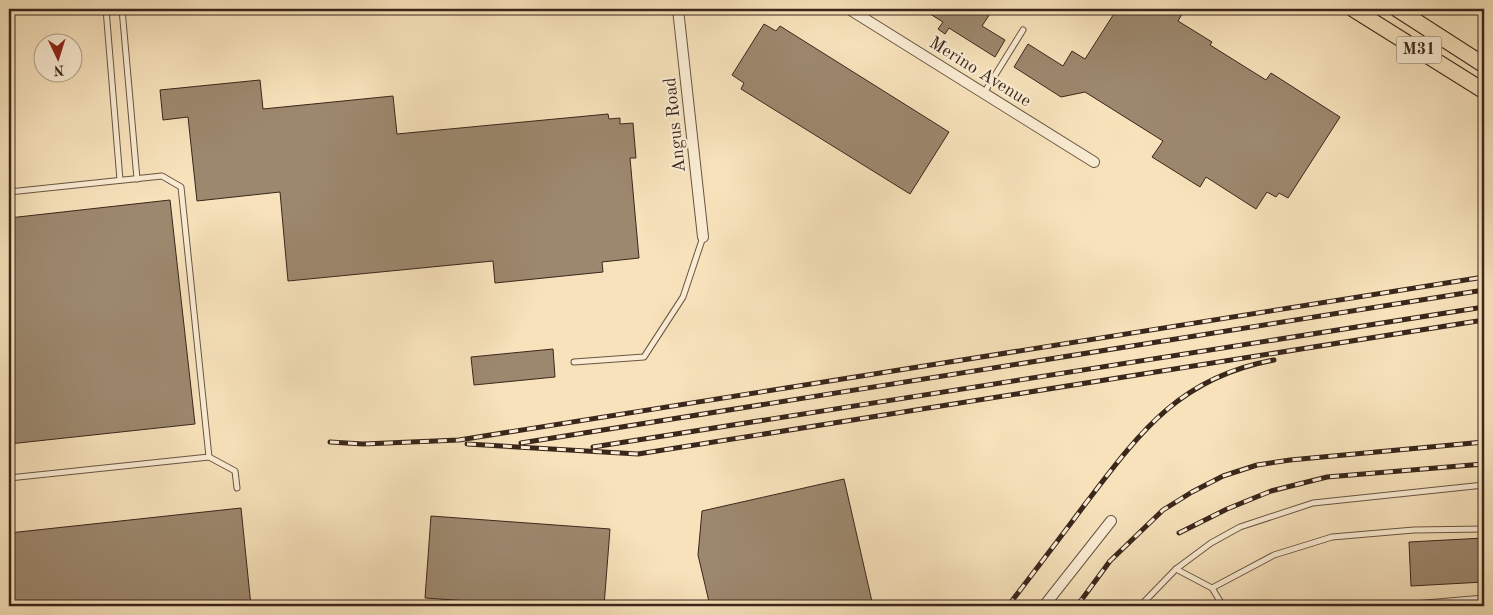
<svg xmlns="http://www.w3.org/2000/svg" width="1493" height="615" viewBox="0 0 1493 615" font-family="'Old Standard TT',serif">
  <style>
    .building { fill: #9c886e; stroke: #3a261b }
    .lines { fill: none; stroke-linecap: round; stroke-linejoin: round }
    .lane-casing { stroke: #695543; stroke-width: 7 }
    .street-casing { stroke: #695543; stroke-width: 12 }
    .primary-casing { stroke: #3a261b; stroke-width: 17 }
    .lane { stroke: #faecd3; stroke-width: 5 }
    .street { stroke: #faecd3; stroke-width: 10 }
    .primary { stroke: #f7e2bb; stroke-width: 15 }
    .rail-casing { stroke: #3a261b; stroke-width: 5 }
    .rail { stroke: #faecd3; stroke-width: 3; stroke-dasharray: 9; stroke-linecap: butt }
    .labels { text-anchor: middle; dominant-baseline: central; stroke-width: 4.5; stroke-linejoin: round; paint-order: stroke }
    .shield { fill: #faecd3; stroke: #746152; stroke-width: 1 }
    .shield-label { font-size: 16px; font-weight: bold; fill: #3a261b }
    .street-label { font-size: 18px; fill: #3a261b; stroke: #faecd3 }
  </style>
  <rect width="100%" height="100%" fill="#f7e2bb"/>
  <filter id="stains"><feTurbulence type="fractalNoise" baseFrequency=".004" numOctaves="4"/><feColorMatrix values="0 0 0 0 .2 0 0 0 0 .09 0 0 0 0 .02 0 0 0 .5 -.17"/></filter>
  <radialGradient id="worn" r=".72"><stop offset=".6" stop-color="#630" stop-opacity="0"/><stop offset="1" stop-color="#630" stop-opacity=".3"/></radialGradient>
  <g class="building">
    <path d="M922 9H993L982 26 1005 40 995 57 949 28 945 34 938 29 943 22Z"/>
    <path d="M1117 9H1185L1178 21 1212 42 1210 45 1266 80 1271 73 1340 117 1288 198 1279 193 1276 197 1267 192 1256 209 1206 177 1200 187 1152 157 1163 141 1085 92 1061 97 1014 67 1028 44 1063 66 1072 51 1085 59Z"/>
    <path d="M764 24 776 31 780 26 949 132 910 194 741 89 744 83 732 75Z"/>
    <path d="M260 80 263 109 393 96 397 134 608 114 609 119 620 118V124L633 123 636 158H630L639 258 602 262 603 272 495 283 493 261 288 281 280 192 197 201 188 117 163 120 160 90Z"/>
    <path d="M170 200 195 424 9 444V218Z"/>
    <path d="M553 349 555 377 474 385 471 357Z"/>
    <path d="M844 479 873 606H710L698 555 702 511Z"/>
    <path d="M241 508 251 606H9V533Z"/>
    <path d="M431 516 610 529 604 606H540L425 598Z"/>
    <path d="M1484 538V582L1411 586 1409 542Z"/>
  </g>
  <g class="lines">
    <g class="lane-casing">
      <g id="lane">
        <path d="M106 9 120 180"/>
        <path d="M122 9 137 179"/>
        <path d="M984 93 1023 30"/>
        <path d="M9 192 162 176 181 187 209 457 9 478"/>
        <path d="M574 362 644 357 683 297 703 237"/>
        <path d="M209 457 235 471 237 488"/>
        <path d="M1176 569 1212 588 1274 555 1332 537 1414 530 1484 529"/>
        <path d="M1212 588 1223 606"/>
        <path d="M1141 606 1144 602 1176 569 1211 543 1240 527 1313 503 1484 485"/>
        <path d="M1391 606 1484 598"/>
      </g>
    </g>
    <g class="street-casing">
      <g id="street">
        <path d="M678 9 703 237"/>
        <path d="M849 9 1094 162"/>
        <path d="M1044 606 1111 521"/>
      </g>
    </g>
    <g class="primary-casing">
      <g id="primary">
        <path d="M1353 9 1484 91"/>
        <path d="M1397 9 1484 65"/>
      </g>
    </g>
    <use href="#lane" class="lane"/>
    <use href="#street" class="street"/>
    <use href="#primary" class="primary"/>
    <g class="rail-casing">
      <g id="rail">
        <path d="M330 442 363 444 459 440 1484 277"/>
        <path d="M521 443 1484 290"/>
        <path d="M467 444 638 454 1484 320"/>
        <path d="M593 447 1484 307"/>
        <path d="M1179 533 1227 509 1271 491 1327 477 1484 464"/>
        <path d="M1008 606C1034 572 1060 538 1086 503 1140 432 1180 377 1274 360"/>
        <path d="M1077 606 1110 561 1163 510 1192 492 1223 476 1257 465 1290 460 1484 442"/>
      </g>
    </g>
    <use href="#rail" class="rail"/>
  </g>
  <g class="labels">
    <rect class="shield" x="1396.5" y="36.5" width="45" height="27" rx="4"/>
    <g class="shield-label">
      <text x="1419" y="50">M31</text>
    </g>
    <g class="street-label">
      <text transform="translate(980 72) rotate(32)">Merino Avenue</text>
      <text transform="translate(675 125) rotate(-96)">Angus Road</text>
    </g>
  </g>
  <rect width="1493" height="615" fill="none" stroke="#f7e2bb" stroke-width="30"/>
  <rect x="10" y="10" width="1473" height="595" fill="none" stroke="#3a261b" stroke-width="2.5"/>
  <rect x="15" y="15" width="1463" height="585" fill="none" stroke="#3a261b"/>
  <g transform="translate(58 58) rotate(176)"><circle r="24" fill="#faecd3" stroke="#ad9d89"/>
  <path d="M0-4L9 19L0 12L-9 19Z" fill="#8f2418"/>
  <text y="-8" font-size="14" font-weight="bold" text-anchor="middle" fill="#3a261b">N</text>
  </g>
  <rect width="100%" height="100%" filter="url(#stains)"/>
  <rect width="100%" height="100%" fill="url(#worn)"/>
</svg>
